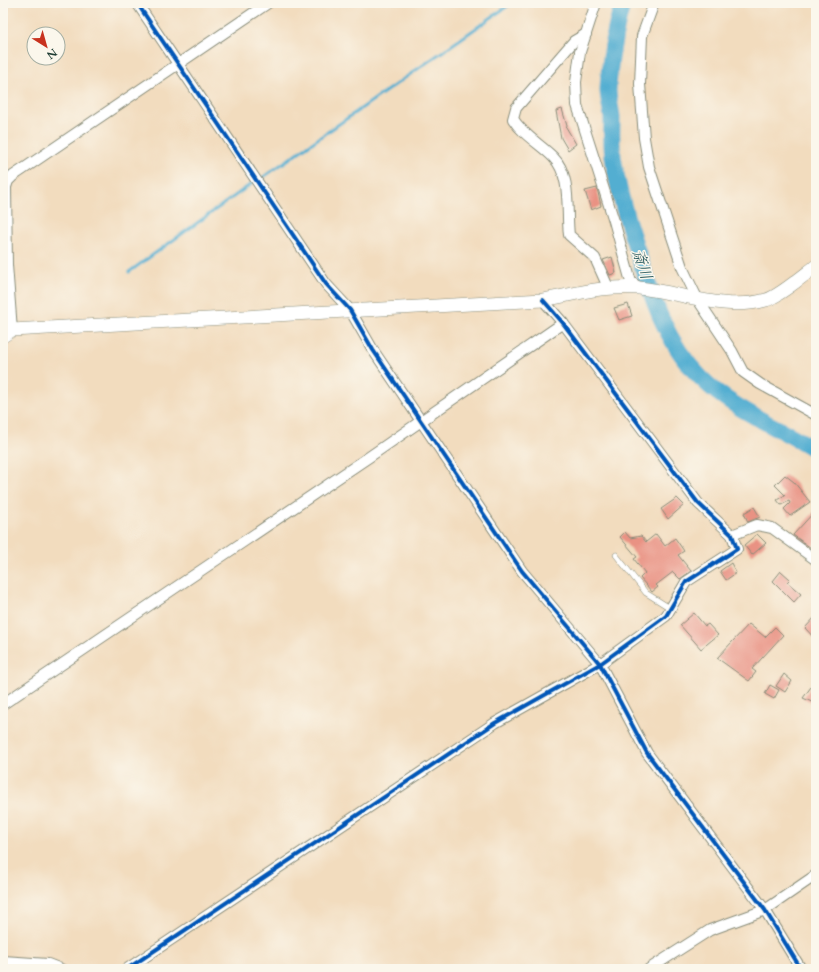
<svg xmlns="http://www.w3.org/2000/svg" width="819" height="972" viewBox="0 0 819 972" font-family="Cardo,'Noto Serif JP',serif">
  <style>
    .lines { fill: none; stroke-linecap: round; stroke-linejoin: round }
    .stream { stroke: #53aed1; stroke-width: 3 }
    .river { stroke: #53aed1; stroke-width: 17 }
    .building { fill: #e99283 }
    .service-casing { stroke: #888c79; stroke-width: 6 }
    .minor-casing { stroke: #888c79; stroke-width: 12 }
    .tertiary-casing { stroke: #888c79; stroke-width: 14 }
    .service { stroke: #fff; stroke-width: 5 }
    .minor { stroke: #fff; stroke-width: 10 }
    .tertiary { stroke: #fff; stroke-width: 13 }
    .cycleway-casing { stroke: #fbf7ec; stroke-width: 6 }
    .cycleway { stroke: #0057b8; stroke-width: 4 }
    .labels { text-anchor: middle; dominant-baseline: central; stroke-width: 3; stroke-linejoin: round; paint-order: stroke }
    .water-label { font-size: 15px; font-style: italic; fill: #2f5f63; stroke: #fbf7ec }
  </style>
  <rect width="100%" height="100%" fill="#fbf7ec"/>
  <filter id="ink" filterUnits="userSpaceOnUse"><feTurbulence type="fractalNoise" baseFrequency=".025" numOctaves="2"/><feDisplacementMap in="SourceGraphic" scale="8" xChannelSelector="R" yChannelSelector="G"/><feConvolveMatrix kernelMatrix="1 2 1 2 8 2 1 2 1" color-interpolation-filters="sRGB"/></filter>
  <filter id="wash" filterUnits="userSpaceOnUse"><feTurbulence type="fractalNoise" baseFrequency=".012" numOctaves="4" result="noise"/><feDisplacementMap in="SourceGraphic" scale="16" xChannelSelector="R" yChannelSelector="G"/><feGaussianBlur stdDeviation="0.9" result="paint"/><feColorMatrix in="noise" values="0 0 0 0 0 0 0 0 0 0 0 0 0 0 0 0 0 1.4 0 .05"/><feComposite in="paint" operator="in"/></filter>
  <g filter="url(#wash)">
    <rect width="100%" height="100%" fill="#f2dcbe"/>
    <g class="lines">
      <g class="stream">
        <path d="M259 180 512 3"/>
        <path d="M129 272 254 182"/>
      </g>
      <path class="river" d="M623 3C615 26 609 65 608 90 608 98 611 108 612 117 612 129 611 143 613 156 617 186 626 218 636 247 651 295 665 342 701 378 730 408 780 428 816 450"/>
    </g>
    <g id="blocks">
      <g class="building">
        <path d="M562 109 567 126 566 127 576 144 568 150 561 138 556 111Z"/>
        <path d="M597 188 601 206 591 210 585 191Z"/>
        <path d="M612 257 616 273 610 275 603 260Z"/>
        <path d="M628 304 632 316 619 320 614 308Z"/>
        <path d="M785 475 794 482 810 502 790 516 784 509 790 503 789 501 781 505 777 500 785 495 775 485Z"/>
        <path d="M677 498 684 505 668 519 661 509Z"/>
        <path d="M754 507 760 517 748 522 744 513Z"/>
        <path d="M816 510V542L811 548 793 535Z"/>
        <path d="M625 532 630 538 641 536 646 542 656 534 665 546 675 538 684 551 678 555 691 571 680 579 673 572 656 585 658 587 652 592 640 578 645 573 634 559 637 557 620 537Z"/>
        <path d="M757 534 766 543 752 555 744 545Z"/>
        <path d="M731 563 736 573 726 580 720 571Z"/>
        <path d="M781 571 790 579 787 582 801 594 794 602 773 581Z"/>
        <path d="M694 613 705 626 708 624 718 635 701 649 680 625Z"/>
        <path d="M816 616V640L805 628Z"/>
        <path d="M749 624 765 637 775 627 783 635 752 669 756 672 749 681 717 658Z"/>
        <path d="M784 674 792 681 785 692 776 686Z"/>
        <path d="M816 680V704L803 698Z"/>
        <path d="M770 685 779 690 774 699 765 694Z"/>
      </g>
    </g>
  </g>
  <g filter="url(#ink)">
    <use href="#blocks" fill-opacity="0" stroke="#888c79" stroke-width="1"/>
    <g class="lines">
      <g class="service-casing">
        <path id="service" d="M616 555 646 593 670 608"/>
      </g>
      <g class="minor-casing">
        <g id="minor">
          <path d="M137 3 326 284 350 310 373 350 522 571 600 664 647 753 765 910 801 969"/>
          <path d="M596 3 580 52 576 82 577 105 614 221 631 282 640 288"/>
          <path d="M654 3 642 36 640 84 644 138 649 167 682 267 698 300 732 351 743 372 760 384 816 415"/>
          <path d="M586 34 574 41 516 108 513 119C523 135 540 144 553 157 572 176 566 210 569 235L595 258 608 287"/>
          <path d="M12 330 7 265 6 187 8 181 13 176 268 3"/>
          <path d="M732 535 757 525 772 528 816 560"/>
          <path d="M3 704 369 457 563 323"/>
          <path d="M3 961 48 964 61 969"/>
          <path d="M127 969 495 723 600 664 666 616 686 582 737 549 732 535 698 503 563 323 543 300"/>
          <path d="M649 969 710 930 765 910 816 875"/>
        </g>
      </g>
      <g class="tertiary-casing">
        <path id="tertiary" d="M3 336 12 330 543 300C575 294 606 285 639 288 681 292 724 312 766 300 778 297 804 275 816 266"/>
      </g>
      <use href="#service" class="service"/>
      <use href="#minor" class="minor"/>
      <use href="#tertiary" class="tertiary"/>
      <g class="cycleway-casing">
        <g id="cycleway">
          <path d="M137 3 326 284 350 310 373 350 522 571 600 664 647 753 765 910 801 969"/>
          <path d="M127 969 495 723 600 664 666 616 686 582 737 549 732 535 698 503 563 323 543 300"/>
        </g>
      </g>
      <use href="#cycleway" class="cycleway"/>
    </g>
  </g>
  <g class="labels">
    <g class="water-label">
      <text transform="translate(642 264) rotate(71)">斎川</text>
    </g>
  </g>
  <rect width="819" height="972" fill="none" stroke="#fbf7ec" stroke-width="16"/>
  <g transform="translate(46 46) rotate(143)"><circle r="19" fill="#fbf7ec" stroke="#a3ada2"/>
  <path d="M0-3L7 15L0 10L-7 15Z" fill="#c8321e"/>
  <text y="-6" font-size="11" font-weight="bold" text-anchor="middle" fill="#1f3d34">N</text>
  </g>
</svg>
